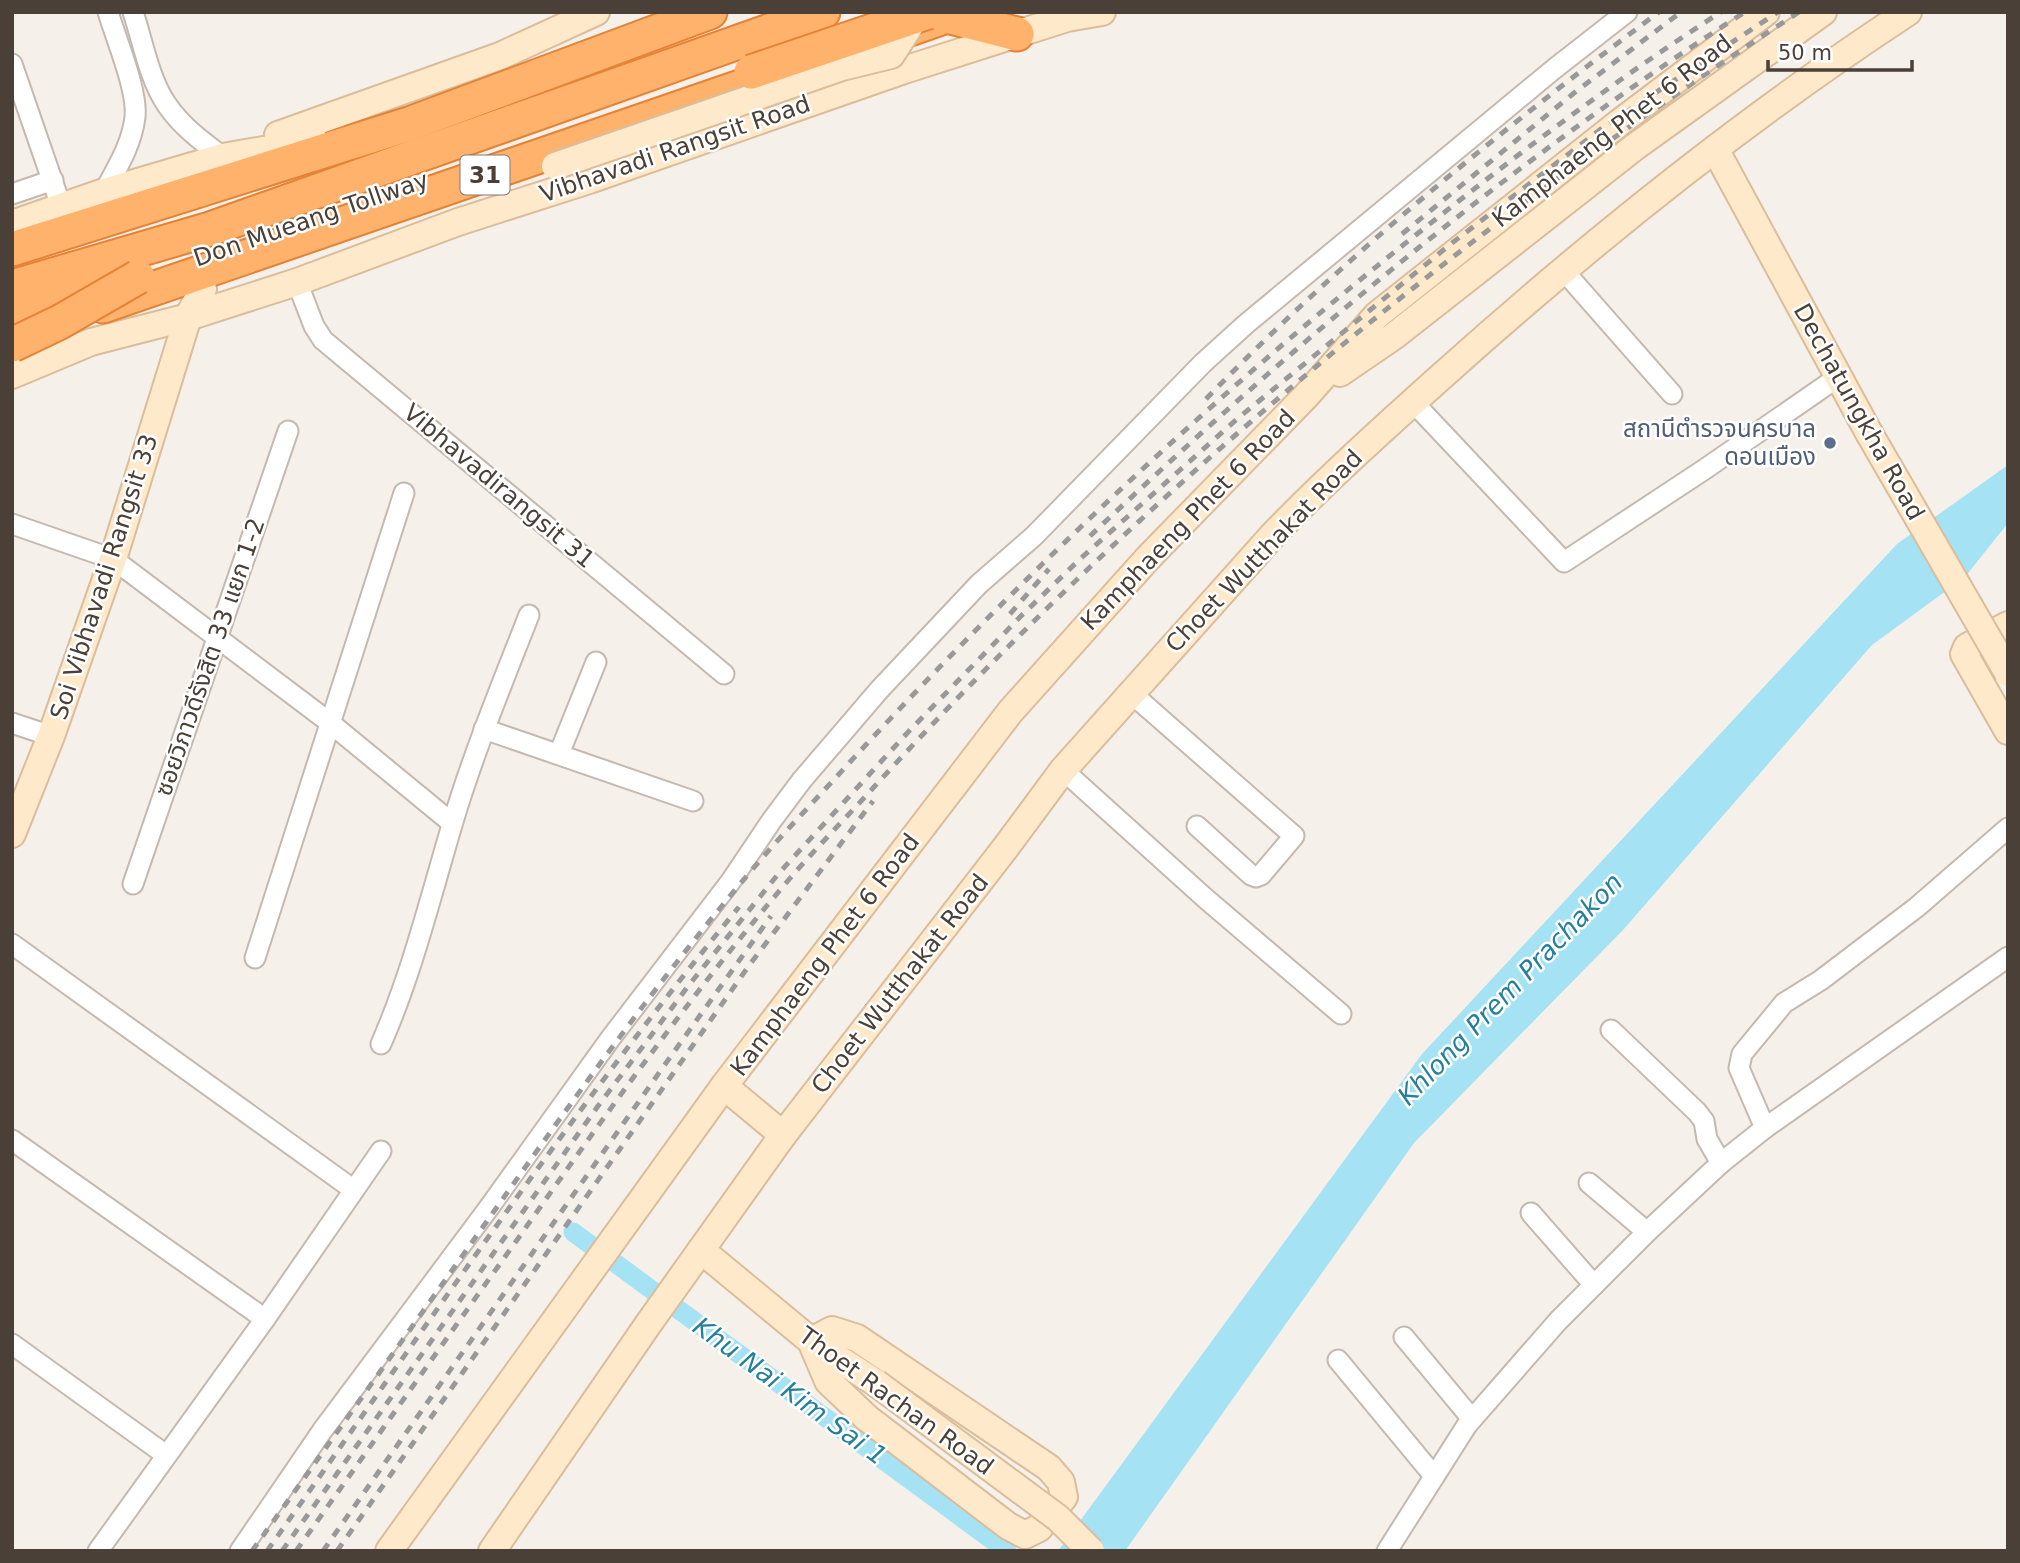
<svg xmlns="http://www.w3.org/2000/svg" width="2020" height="1563" viewBox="0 0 2020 1563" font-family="'DejaVu Sans','Noto Sans Thai',sans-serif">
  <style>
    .water { fill: #a5e3f4 }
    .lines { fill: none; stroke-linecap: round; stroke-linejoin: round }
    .canal { stroke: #a5e3f4; stroke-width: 19 }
    .street-casing { stroke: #c5b9af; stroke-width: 23 }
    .secondary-casing { stroke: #dabd9b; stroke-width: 30 }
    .highway-casing { stroke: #e48336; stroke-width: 37 }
    .street { stroke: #fff; stroke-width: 19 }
    .secondary { stroke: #ffe9cb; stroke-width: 26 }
    .highway { stroke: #ffb26c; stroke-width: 33 }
    .rail { stroke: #999; stroke-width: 5; stroke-dasharray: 9 9; stroke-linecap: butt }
    .secondary-bridge-casing { stroke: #dabd9b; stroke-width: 30; stroke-linecap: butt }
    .highway-bridge-casing { stroke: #e48336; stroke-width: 37; stroke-linecap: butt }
    .secondary-bridge { stroke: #ffe9cb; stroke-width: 26 }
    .highway-bridge { stroke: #ffb26c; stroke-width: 33 }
    .service-dot { fill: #5c6f8a; stroke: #fff; stroke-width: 2.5 }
    .labels { text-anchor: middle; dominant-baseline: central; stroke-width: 5; stroke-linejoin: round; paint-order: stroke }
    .shield { fill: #fff; stroke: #807974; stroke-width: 2 }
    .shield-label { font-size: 23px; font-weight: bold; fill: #4a4038 }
    .street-label { font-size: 24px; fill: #4a4038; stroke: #fff }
    .service-label { font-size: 24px; fill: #4e5e75; stroke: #fff; text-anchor: end }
    .water-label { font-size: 26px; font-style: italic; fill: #267f9a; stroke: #fff }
  </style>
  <rect width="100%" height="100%" fill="#f6f0ea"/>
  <path class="water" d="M2008 465V523L1965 577 1872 645 1623 930 1414 1143 1125 1551H1058L1422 1054 1897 544Z"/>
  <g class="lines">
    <path class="canal" d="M573 1232 1007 1551"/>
    <g class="street-casing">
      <g id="street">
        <path d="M133 12C143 42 149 79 167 105 182 127 203 142 223 157"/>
        <path d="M12 64 61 206"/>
        <path d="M104 192C117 168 132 144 135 117 138 91 116 39 108 12"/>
        <path d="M12 194 53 180"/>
        <path d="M1563 270 1672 394"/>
        <path d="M297 282 314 326 323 340 724 674"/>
        <path d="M1413 402 1564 562 1705 469 1838 377"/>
        <path d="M12 524 113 559 329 722 452 823"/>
        <path d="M1131 693 1294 836 1261 875 1256 877 1251 875 1197 826"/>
        <path d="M12 723 51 736"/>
        <path d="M484 729 693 801"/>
        <path d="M559 754 596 662"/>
        <path d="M1063 770 1205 898 1341 1014"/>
        <path d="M133 884 288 431"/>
        <path d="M12 944 354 1190"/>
        <path d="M255 958 404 493"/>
        <path d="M1611 1030 1697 1112 1704 1121 1707 1139 1721 1163"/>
        <path d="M381 1044C412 973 430 899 452 825 473 754 502 684 529 615"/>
        <path d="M1765 1128 1739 1068 1742 1054 1784 1003 1821 980 1917 907 2008 828"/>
        <path d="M12 1140 265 1319"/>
        <path d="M1589 1183 1647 1232"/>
        <path d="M1531 1213 1594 1285"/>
        <path d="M1404 1337 1472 1419"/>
        <path d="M12 1344 166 1455"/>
        <path d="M1338 1360 1434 1476"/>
        <path d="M98 1551 265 1319 381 1151"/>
        <path d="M240 1551 322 1431 488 1209 610 1039 731 881 772 820 802 780 880 689 979 584 1034 536 1203 363 1246 324 1554 69 1627 12"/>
        <path d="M1387 1551 1467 1425 1558 1321 1647 1232 1721 1163 1765 1128 2008 957"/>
      </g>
    </g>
    <g class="secondary-casing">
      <g id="secondary">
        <path d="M278 135 500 56 596 12"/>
        <path d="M1715 149 1869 433"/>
        <path d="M12 224 104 192 223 157 315 141"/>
        <path d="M1340 373 1394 336 1636 146 1823 12"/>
        <path d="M12 375 91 342 188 317 297 282 458 222 589 180 904 70 1067 18 1102 12"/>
        <path d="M2008 625 1967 647 1964 654 2008 731"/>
        <path d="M12 834 51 736 113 559 188 317 203 289"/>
        <path d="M724 1086 783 1135"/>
        <path d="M701 1250 811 1341 876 1383"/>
        <path d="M832 1330 857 1338 1049 1468 1061 1482 1064 1497 1039 1528 1025 1535 1008 1526 867 1418 828 1381 811 1341Z"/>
        <path d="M389 1551 724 1086 1010 712 1148 558 1306 396 1377 315 1619 123 1766 12"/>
        <path d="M492 1551 649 1323 783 1135 1006 847 1063 770 1273 535C1327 479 1385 427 1443 375 1589 244 1743 120 1908 12"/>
      </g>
    </g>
    <g class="highway-casing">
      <g id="highway">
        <path d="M947 16 1017 34"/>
        <path d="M901 32 958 12"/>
        <path d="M12 249 409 124 710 12"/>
        <path d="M12 287 210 229 823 12"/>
        <path d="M103 306 787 71"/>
        <path d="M12 318 104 288"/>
      </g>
    </g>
    <use href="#street" class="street"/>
    <use href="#secondary" class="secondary"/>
    <use href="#highway" class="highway"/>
    <g class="rail">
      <path d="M1402 234 1574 93 1681 12"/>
      <path d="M1206 399C1344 256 1500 131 1659 12"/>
      <path d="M1090 536C1293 344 1509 163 1745 12"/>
      <path d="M1010 614 1049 569"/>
      <path d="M252 1551C336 1434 419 1317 502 1200 585 1083 669 966 763 857 791 825 821 794 850 762 1025 572 1214 395 1417 234 1515 156 1615 80 1721 12"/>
      <path d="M267 1551C421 1334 570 1112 739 907"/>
      <path d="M282 1551 598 1106 689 985 779 873 910 730 1021 616 1079 560 1237 419 1452 243 1605 126 1778 12"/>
      <path d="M296 1551C370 1447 443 1343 517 1240 603 1118 689 997 786 883 814 850 845 819 874 787 1146 489 1462 231 1799 12"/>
      <path d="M323 1551 661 1070 771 916"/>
      <path d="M337 1551 748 967 873 801"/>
    </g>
    <g class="secondary-bridge-casing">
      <g id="secondary-bridge">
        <path d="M555 166 842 67 891 55 919 12"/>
        <path d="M1869 433 2008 673"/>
        <path d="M876 1383 1058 1518 1091 1551"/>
      </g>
    </g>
    <g class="highway-bridge-casing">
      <g id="highway-bridge">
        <path d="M751 72 928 12"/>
        <path d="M12 345 60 322 138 277"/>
      </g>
    </g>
    <use href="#secondary-bridge" class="secondary-bridge"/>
    <use href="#highway-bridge" class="highway-bridge"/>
  </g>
  <circle class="service-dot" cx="1830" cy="443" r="7"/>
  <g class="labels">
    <rect class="shield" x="460.5" y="155.5" width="49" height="39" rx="5"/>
    <g class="shield-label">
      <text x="485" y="175">31</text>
    </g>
    <g class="street-label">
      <text transform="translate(1612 131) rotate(-38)">Kamphaeng Phet 6 Road</text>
      <text transform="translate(675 149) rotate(-19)">Vibhavadi Rangsit Road</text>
      <text transform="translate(311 219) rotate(-19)">Don Mueang Tollway</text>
      <text transform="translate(1859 412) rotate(61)">Dechatungkha Road</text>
      <text transform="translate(499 486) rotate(40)">Vibhavadirangsit 31</text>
      <text transform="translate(1188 520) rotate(-46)">Kamphaeng Phet 6 Road</text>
      <text transform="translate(1264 551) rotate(-46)">Choet Wutthakat Road</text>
      <text transform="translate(104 577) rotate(-72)">Soi Vibhavadi Rangsit 33</text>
      <text transform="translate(210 657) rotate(-71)">ซอยวิภาวดีรังสิต 33 แยก 1-2</text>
      <text transform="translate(825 955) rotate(-53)">Kamphaeng Phet 6 Road</text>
      <text transform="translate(900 984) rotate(-52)">Choet Wutthakat Road</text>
      <text transform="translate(896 1401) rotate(36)">Thoet Rachan Road</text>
    </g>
    <g class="service-label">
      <text x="1816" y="429">สถานีตำรวจนครบาล<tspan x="1816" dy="28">ดอนเมือง</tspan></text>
    </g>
    <g class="water-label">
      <text transform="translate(1510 989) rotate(-46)">Khlong Prem Prachakon</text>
      <text transform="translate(790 1391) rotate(36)">Khu Nai Kim Sai 1</text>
    </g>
  </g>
  <rect width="2020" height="1563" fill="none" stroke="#4a4038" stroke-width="28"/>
  <path d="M1768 60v10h144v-10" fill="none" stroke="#4a4038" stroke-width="3.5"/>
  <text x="1778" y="60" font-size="21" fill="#4a4038" stroke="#ffffff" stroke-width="5" paint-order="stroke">50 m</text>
</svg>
